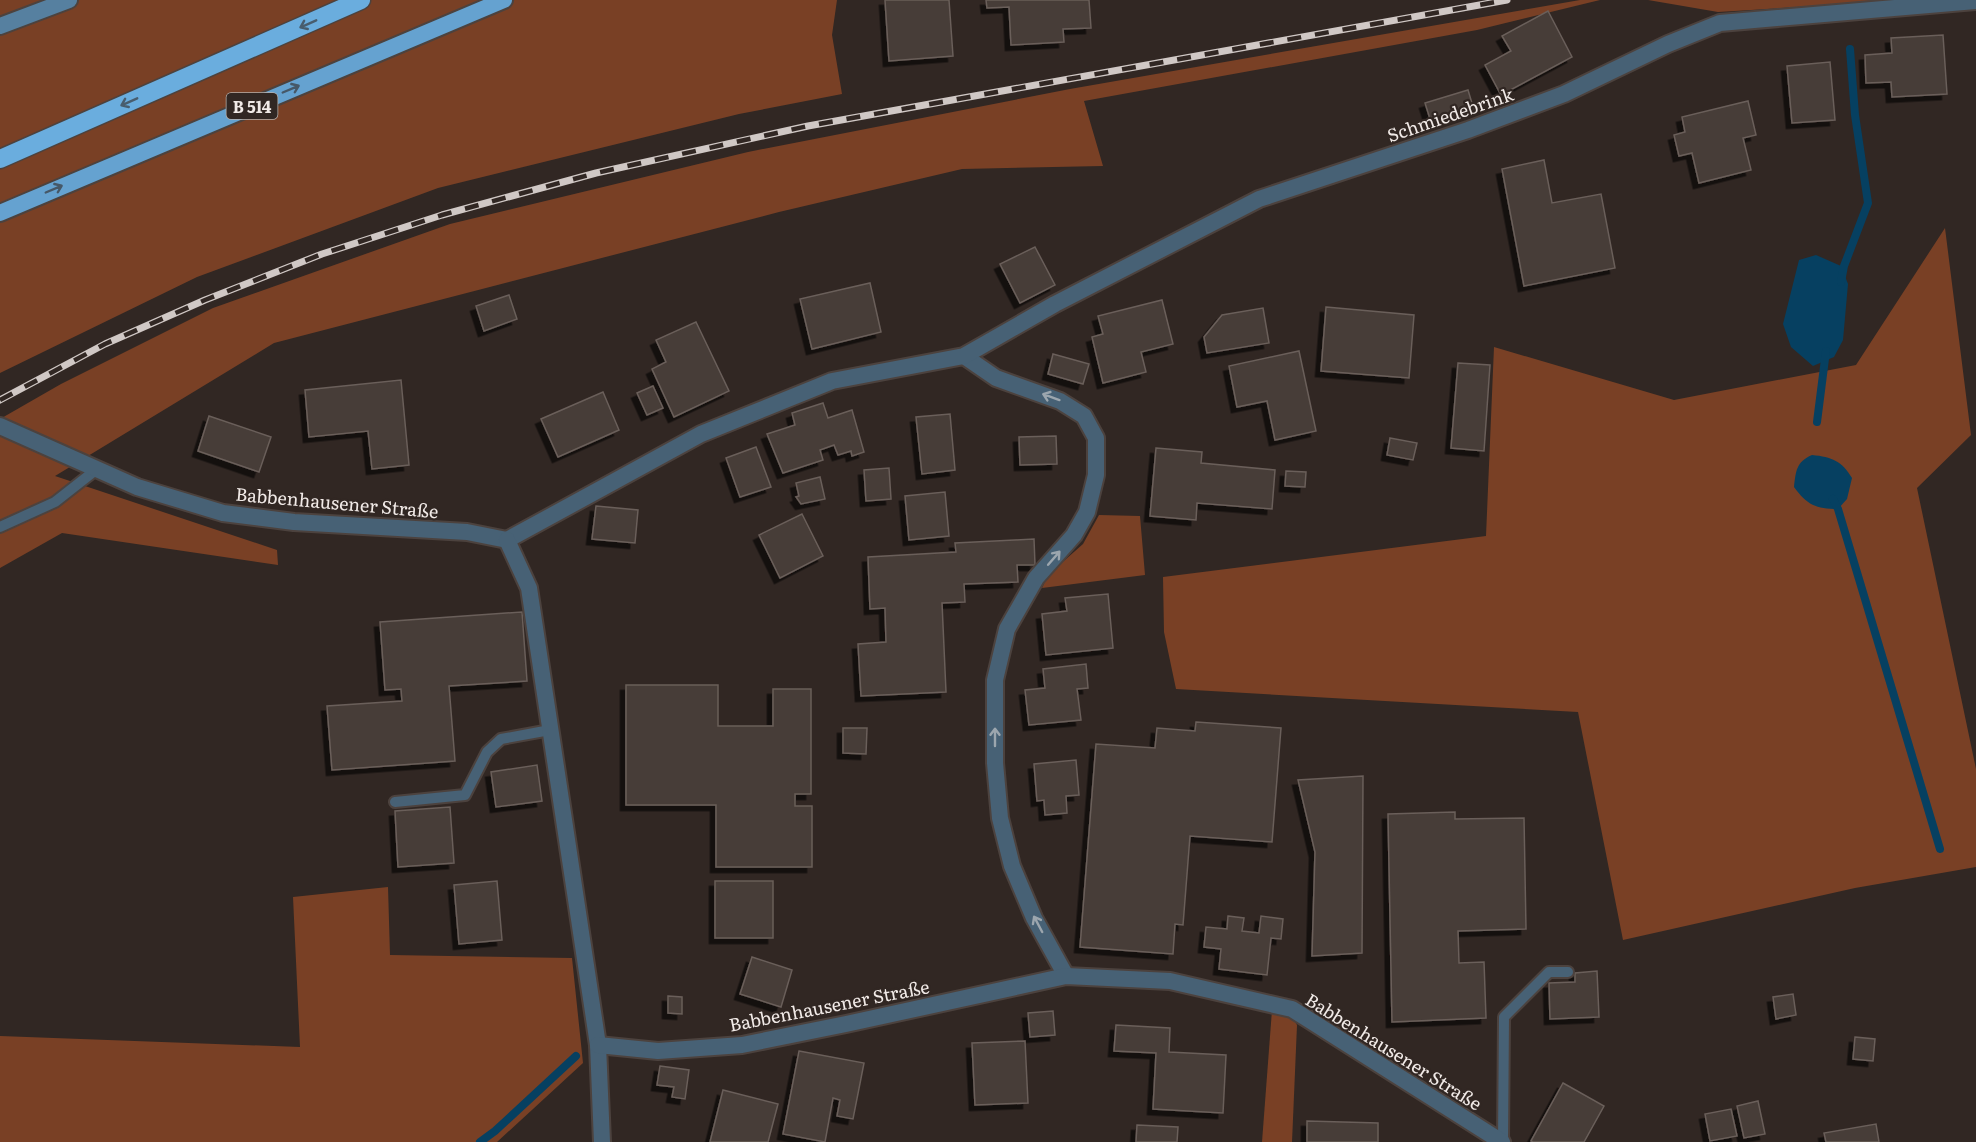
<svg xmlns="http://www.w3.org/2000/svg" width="1976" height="1142" viewBox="0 0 1976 1142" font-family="Literata,serif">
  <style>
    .green { fill: #794025 }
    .water { fill: #064061 }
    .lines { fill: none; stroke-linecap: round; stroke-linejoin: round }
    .stream { stroke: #064061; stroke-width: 8 }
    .building { fill: #463c37; stroke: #6a5f5a; stroke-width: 1.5; filter: url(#shadow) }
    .service-casing { stroke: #4c423e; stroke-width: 14 }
    .minor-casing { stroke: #4c423e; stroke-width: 20 }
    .secondary-casing { stroke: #4c423e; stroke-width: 20 }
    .trunk-casing { stroke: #4c423e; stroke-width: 20 }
    .motorway-casing { stroke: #4c423e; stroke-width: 21 }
    .service { stroke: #476175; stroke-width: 10 }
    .minor { stroke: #476175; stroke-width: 16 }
    .secondary { stroke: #5680a0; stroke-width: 16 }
    .trunk { stroke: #65a2d0; stroke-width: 16 }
    .motorway { stroke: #6aadde; stroke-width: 18 }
    .rail-casing { stroke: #d0c8c5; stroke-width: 7 }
    .rail { stroke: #312723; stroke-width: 4.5; stroke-dasharray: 14; stroke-linecap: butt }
    .oneway { stroke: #485d6e }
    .oneway2 { stroke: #465868 }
    .oneway3 { stroke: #9ca6ae }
    .labels { text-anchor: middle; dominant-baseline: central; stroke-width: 4.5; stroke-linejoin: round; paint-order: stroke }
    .shield { fill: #312723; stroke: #b7b0ac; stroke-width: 1.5 }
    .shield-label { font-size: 16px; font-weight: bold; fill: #f1eae7 }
    .street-label { font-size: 18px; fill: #f1eae7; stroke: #312723 }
  </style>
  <defs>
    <filter id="shadow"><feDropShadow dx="-5.5" dy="5.5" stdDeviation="0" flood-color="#0009"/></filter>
  </defs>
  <rect width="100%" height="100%" fill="#312723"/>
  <g class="green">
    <path d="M0 0H837L832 35 842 94 739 114 438 188 197 277 0 373Z"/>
    <path d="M1580 0H1600L1477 30 1084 101 1103 166 962 169 779 212 274 343 55 476 277 550 278 565 62 533 0 568V419L61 384 213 308 450 224 748 152 1070 89Z"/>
    <path d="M1648 0H1912L1718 12Z"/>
    <path d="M1945 228 1971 435 1917 488 1976 769V867L1855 888 1623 940 1578 712 1176 689 1164 632 1163 577 1486 536 1494 347 1674 400 1856 365Z"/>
    <path d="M1099 515 1140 516 1145 575 1042 588 1048 575 1083 544Z"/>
    <path d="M388 887 390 955 572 958 583 1063 497 1142H0V1036L300 1047 293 897Z"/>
    <path d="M1272 1010 1291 1015 1297 1025 1292 1142H1262Z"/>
  </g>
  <g class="water">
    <path d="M1816 255 1841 266 1848 284 1843 340 1834 357 1813 366 1791 347 1783 324 1799 260Z"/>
    <path d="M1812 455C1832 457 1842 461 1852 478L1847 499 1838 509C1816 509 1807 505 1794 487 1796 471 1796 462 1812 455Z"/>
  </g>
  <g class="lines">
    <g class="stream">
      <path d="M1841 282 1844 266 1868 203 1855 115 1850 49"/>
      <path d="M1817 422 1826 351"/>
      <path d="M1833 499 1838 509 1940 849"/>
      <path d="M480 1142 495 1131 576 1056"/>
    </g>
  </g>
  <g class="building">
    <path d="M885 0H949L953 56 889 61Z"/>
    <path d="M986 0H1089L1091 28 1063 29 1064 42 1011 45 1009 7 987 8Z"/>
    <path d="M1548 11 1572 57 1501 95 1485 65 1511 51 1502 36Z"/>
    <path d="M1943 35 1947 94 1892 97 1891 82 1866 83 1865 55 1892 53 1891 38Z"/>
    <path d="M1830 62 1835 120 1792 123 1787 66Z"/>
    <path d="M1468 90 1474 110 1431 122 1425 103Z"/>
    <path d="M1748 101 1756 135 1743 138 1751 170 1699 183 1692 153 1679 156 1674 135 1685 132 1682 117Z"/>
    <path d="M1544 160 1552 203 1601 194 1615 268 1524 286 1502 169Z"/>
    <path d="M1035 247 1055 285 1020 303 1000 264Z"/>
    <path d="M870 283 881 332 812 349 800 299Z"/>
    <path d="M509 295 517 319 484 331 476 306Z"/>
    <path d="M1162 300 1173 344 1141 352 1146 372 1103 383 1092 337 1103 334 1098 316Z"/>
    <path d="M1326 307 1414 315 1409 378 1321 371Z"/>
    <path d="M1263 308 1269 343 1207 353 1204 337 1222 315Z"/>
    <path d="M696 322 729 391 674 417 652 369 666 362 656 340Z"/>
    <path d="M1299 351 1316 431 1275 440 1267 401 1237 407 1229 366Z"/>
    <path d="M1053 354 1089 364 1083 384 1048 374Z"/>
    <path d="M1458 363 1490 365 1484 451 1451 448Z"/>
    <path d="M401 380 409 465 372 469 368 431 309 437 305 390Z"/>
    <path d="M653 386 663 408 647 415 637 393Z"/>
    <path d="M603 392 619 430 558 457 541 419Z"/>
    <path d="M823 403 828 418 852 410 864 452 852 456 851 451 838 455 834 445 820 450 823 460 783 473 767 434 795 425 792 413Z"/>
    <path d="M950 414 955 470 922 474 916 417Z"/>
    <path d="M209 416 271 437 259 472 198 451Z"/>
    <path d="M1056 436 1057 464 1020 465 1019 437Z"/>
    <path d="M1390 438 1417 443 1413 460 1387 455Z"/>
    <path d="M756 447 771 487 740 497 726 458Z"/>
    <path d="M1156 448 1202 452 1201 463 1275 470 1272 509 1197 503 1196 520 1150 516Z"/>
    <path d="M889 468 891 499 866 501 864 470Z"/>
    <path d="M1286 471 1306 472 1305 487 1285 486Z"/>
    <path d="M820 477 825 499 801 504 796 497 799 496 796 483Z"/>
    <path d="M945 492 949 536 909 540 905 496Z"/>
    <path d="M596 506 638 510 635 543 592 539Z"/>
    <path d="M802 514 823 556 780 578 759 535Z"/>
    <path d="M1034 539 1035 565H1017L1018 582 964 584 965 602 942 603 946 692 861 696 858 644 886 642 885 608 870 609 868 557 956 552 955 543Z"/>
    <path d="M1108 594 1113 648 1046 655 1042 614 1067 611 1065 598Z"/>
    <path d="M522 612 527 681 449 686 455 761 332 770 327 706 402 701 401 689 385 690 380 622Z"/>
    <path d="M1086 664 1088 688 1077 689 1081 720 1029 725 1025 690 1045 688 1043 669Z"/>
    <path d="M626 685H718V726H773V689H811V794H795V806H812V867H716V805H626Z"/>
    <path d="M1196 722 1281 728 1272 842 1190 836 1183 925 1175 924 1173 954 1080 947 1096 744 1155 748 1157 728 1195 731Z"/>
    <path d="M843 728H867L866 754 843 753Z"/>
    <path d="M1076 760 1079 795 1066 796 1067 813 1045 815 1044 800 1037 801 1034 764Z"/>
    <path d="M537 765 542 801 496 807 491 772Z"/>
    <path d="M1363 776 1362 953 1312 956 1315 852 1298 780Z"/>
    <path d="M450 807 454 863 398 867 395 811Z"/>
    <path d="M1455 812V819L1524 818 1526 929 1458 931 1459 963 1484 962 1486 1018 1392 1022 1388 814Z"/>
    <path d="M497 881 502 940 459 944 454 885Z"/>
    <rect x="715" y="881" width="58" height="57"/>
    <path d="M1228 916 1244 918 1242 931 1259 933 1261 916 1283 919 1281 939 1271 938 1267 975 1219 969 1221 949 1204 947 1206 927 1227 929Z"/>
    <path d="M752 957 792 970 781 1007 740 994Z"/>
    <path d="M1597 971 1599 1017 1550 1019 1549 983 1575 982V973Z"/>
    <path d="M1793 994 1796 1015 1776 1019 1773 997Z"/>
    <path d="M668 996 682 997V1014L668 1013Z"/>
    <path d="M1053 1011 1055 1035 1030 1037 1028 1013Z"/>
    <path d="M1116 1025 1170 1028 1169 1052 1226 1055 1223 1113 1153 1109 1156 1053 1114 1051Z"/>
    <path d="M1855 1037 1875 1039 1873 1061 1853 1059Z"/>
    <path d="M1025 1041 1028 1103 975 1105 972 1043Z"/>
    <path d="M799 1051 864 1063 853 1119 837 1116 840 1100 833 1098 825 1142 783 1134Z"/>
    <path d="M660 1066 689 1070 685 1099 672 1097 674 1087 657 1085Z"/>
    <path d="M1563 1083 1604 1106 1584 1142H1533L1531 1141Z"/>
    <path d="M723 1090 778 1104 768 1142H710Z"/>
    <path d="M1758 1101 1765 1134 1744 1138 1737 1106Z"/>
    <path d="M1731 1109 1737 1136 1710 1141 1705 1114Z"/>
    <path d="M1307 1121 1378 1123V1142H1307Z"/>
    <path d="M1876 1124 1879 1142H1826L1824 1133Z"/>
    <path d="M1137 1125 1178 1127 1177 1142H1136Z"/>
  </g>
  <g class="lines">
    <g class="service-casing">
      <g id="service">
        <path d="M0 527 55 502 97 469"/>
        <path d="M395 802 465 795 487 752 501 739 550 730"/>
        <path d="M1503 1142 1504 1017 1549 972H1568"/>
      </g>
    </g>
    <g class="minor-casing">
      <g id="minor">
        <path d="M964 356 996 378 1060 401 1084 416 1096 438V475L1087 512 1074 535 1036 578 1007 629 995 680V763L1000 818 1012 866 1034 918 1066 976"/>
        <path d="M0 426 137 487 223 513 294 522 467 532 507 540 701 434 832 381 964 356 1055 304 1259 199 1468 130 1564 94 1668 44 1720 23 1976 1"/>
        <path d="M507 540 529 588 598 1045 602 1142"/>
        <path d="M598 1045 658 1051 742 1045 846 1024 1066 976 1170 981 1292 1009 1502 1142"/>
      </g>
    </g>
    <g class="secondary-casing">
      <path id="secondary" d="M0 26 69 0"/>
    </g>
    <g class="trunk-casing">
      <path id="trunk" d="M0 213 504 0"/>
    </g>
    <g class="motorway-casing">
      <path id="motorway" d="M0 159 361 0"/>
    </g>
    <use href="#service" class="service"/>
    <use href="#minor" class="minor"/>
    <use href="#secondary" class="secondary"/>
    <use href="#trunk" class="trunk"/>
    <use href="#motorway" class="motorway"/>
    <g class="rail-casing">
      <path id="rail" d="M0 400 105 344 205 300 322 254 442 215 596 173 808 126 1507 0"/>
    </g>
    <use href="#rail" class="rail"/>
  </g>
  <defs><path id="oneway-shaft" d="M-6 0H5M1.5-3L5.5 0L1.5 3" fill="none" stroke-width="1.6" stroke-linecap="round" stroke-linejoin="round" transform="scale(1.5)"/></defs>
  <g class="oneway">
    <use href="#oneway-shaft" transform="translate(308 24) rotate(156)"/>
    <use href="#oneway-shaft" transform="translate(129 102) rotate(156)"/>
  </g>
  <g class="oneway2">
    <use href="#oneway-shaft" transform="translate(291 89) rotate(-23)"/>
    <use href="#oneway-shaft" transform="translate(54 189) rotate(-23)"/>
  </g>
  <g class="oneway3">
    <use href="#oneway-shaft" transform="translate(1051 397) rotate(-160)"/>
    <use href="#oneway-shaft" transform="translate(1054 558) rotate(-49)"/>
    <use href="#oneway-shaft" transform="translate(995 737) rotate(-90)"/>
    <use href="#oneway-shaft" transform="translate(1038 924) rotate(-118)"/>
  </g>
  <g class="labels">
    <rect class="shield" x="226.5" y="93" width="51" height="26" rx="4.5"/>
    <g class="shield-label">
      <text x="252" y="106">B 514</text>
    </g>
    <g class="street-label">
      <text transform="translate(1450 114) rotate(-19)">Schmiedebrink</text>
      <text transform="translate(337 502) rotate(5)">Babbenhausener Straße</text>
      <text transform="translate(829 1005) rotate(-11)">Babbenhausener Straße</text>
      <text transform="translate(1394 1051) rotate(32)">Babbenhausener Straße</text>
    </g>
  </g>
</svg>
